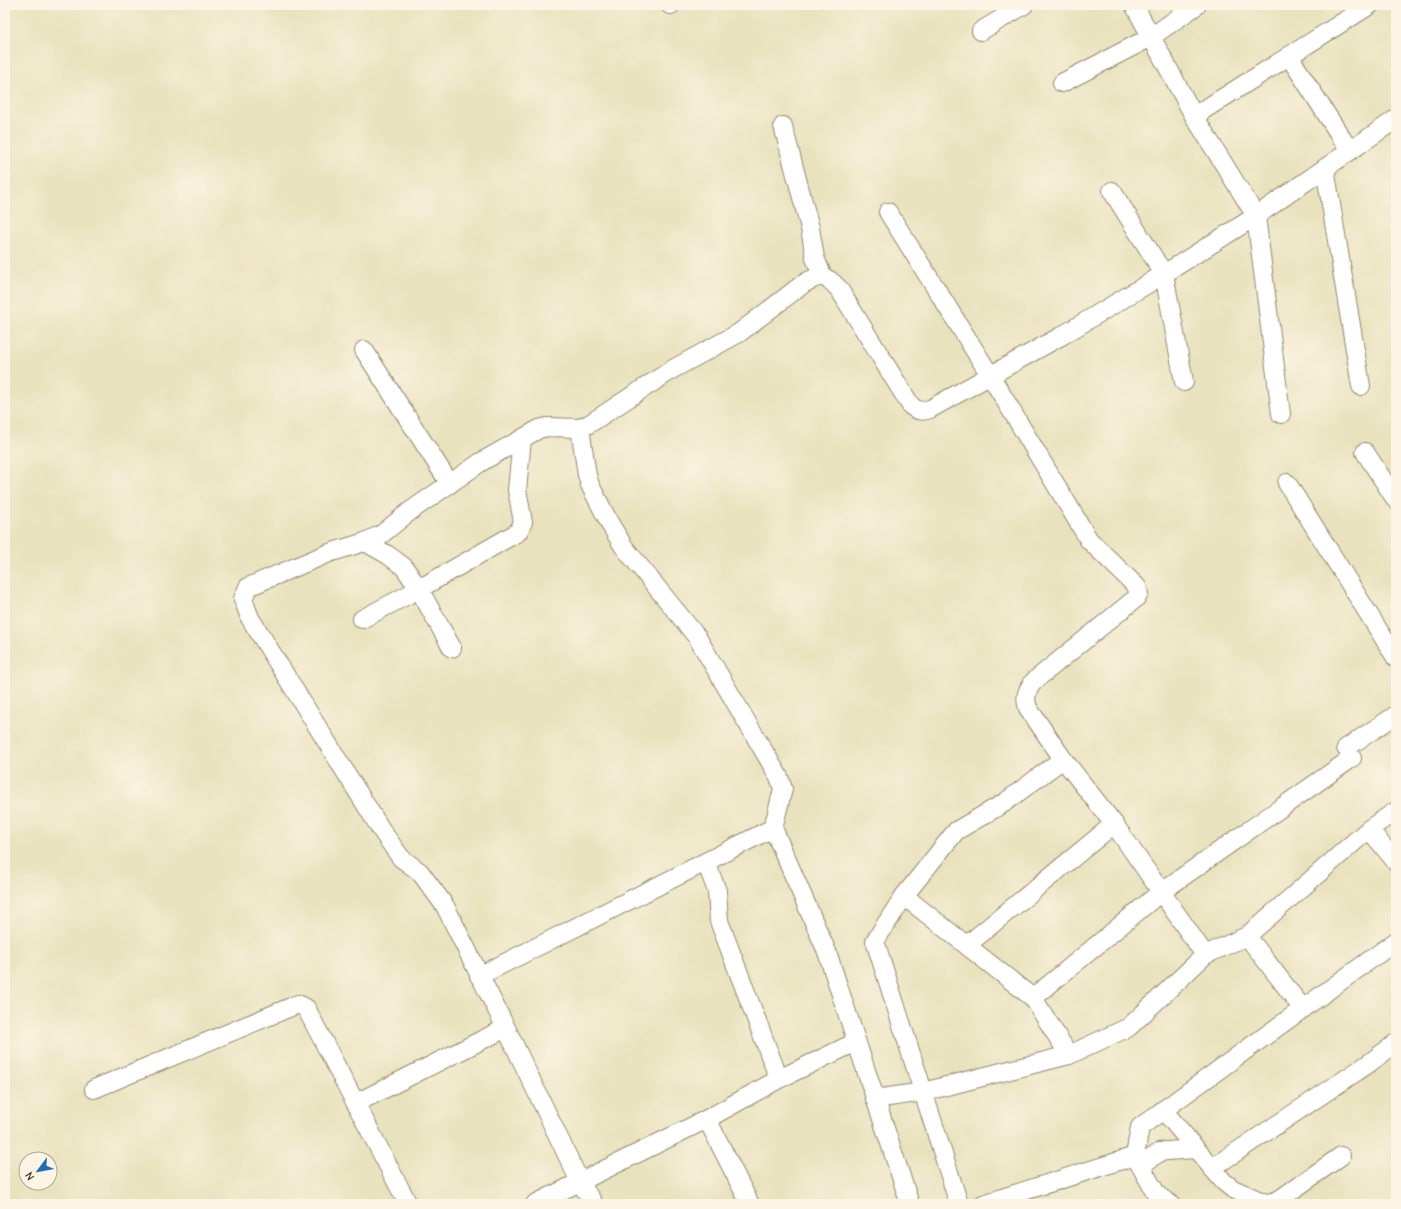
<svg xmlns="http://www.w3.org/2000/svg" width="1401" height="1209" viewBox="0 0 1401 1209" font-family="'Comic Neue',sans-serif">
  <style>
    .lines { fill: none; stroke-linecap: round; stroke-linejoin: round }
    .minor-casing { stroke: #92866e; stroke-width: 20 }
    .minor { stroke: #fff; stroke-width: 18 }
  </style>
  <rect width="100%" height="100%" fill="#fcf5e5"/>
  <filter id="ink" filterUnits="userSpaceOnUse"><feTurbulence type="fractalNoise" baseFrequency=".025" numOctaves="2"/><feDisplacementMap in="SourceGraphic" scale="8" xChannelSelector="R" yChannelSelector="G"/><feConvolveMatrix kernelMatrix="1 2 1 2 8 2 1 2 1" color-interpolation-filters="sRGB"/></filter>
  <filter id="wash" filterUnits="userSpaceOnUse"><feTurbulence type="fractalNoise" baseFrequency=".012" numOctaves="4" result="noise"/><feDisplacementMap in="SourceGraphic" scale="16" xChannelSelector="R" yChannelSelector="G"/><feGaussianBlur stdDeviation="0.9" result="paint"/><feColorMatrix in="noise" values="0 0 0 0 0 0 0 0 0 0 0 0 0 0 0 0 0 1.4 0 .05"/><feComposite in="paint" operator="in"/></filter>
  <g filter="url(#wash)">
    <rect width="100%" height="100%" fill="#e9e2be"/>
  </g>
  <g filter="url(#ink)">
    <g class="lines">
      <g class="minor-casing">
        <g id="minor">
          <path d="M670 5H671"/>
          <path d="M1134 5 1194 116 1256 216 1396 119"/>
          <path d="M981 31 1024 5"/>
          <path d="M1289 56 1350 151"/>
          <path d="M1062 83 1151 37 1197 5"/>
          <path d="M1194 116 1370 5"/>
          <path d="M783 126 810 228 815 258 823 277"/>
          <path d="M1325 168 1361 386"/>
          <path d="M888 212 990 375 1089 540 1137 587 1139 594 1135 599 1034 681C1027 690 1024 697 1028 708L1063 759 1114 824 1205 955 1129 1027 1069 1055 1033 998 904 896"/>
          <path d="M364 350 450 484"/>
          <path d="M1184 382 1164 274 1256 216 1281 414"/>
          <path d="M580 428 587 475 590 485 610 524 624 547 697 637 779 777 783 789 773 828 827 952 910 1204"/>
          <path d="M1365 452 1396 500"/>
          <path d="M1287 483 1396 658"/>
          <path d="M365 542 388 555 404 567 419 589 452 648"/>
          <path d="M362 619 419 589 518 532 523 522 517 490 522 439"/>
          <path d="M1346 748 1396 715"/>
          <path d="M1369 829 1396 811"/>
          <path d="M706 862 717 891 719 921 779 1079"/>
          <path d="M1247 936 1303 1009"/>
          <path d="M967 945 1114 824"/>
          <path d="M1205 955 1247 936 1369 829 1396 862"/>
          <path d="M479 976 773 828"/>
          <path d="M1033 998 1161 892 1352 758"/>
          <path d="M94 1089 298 1004 306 1008 408 1204"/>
          <path d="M875 1099 923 1092 1069 1055"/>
          <path d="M356 1103 506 1028"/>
          <path d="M1163 1110 1224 1182 1233 1189 1265 1203 1273 1202 1280 1199 1341 1156"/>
          <path d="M707 1119 750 1204"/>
          <path d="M1141 1165 1160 1152 1167 1151 1196 1149"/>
          <path d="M1212 1168 1368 1064 1396 1043"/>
          <path d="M535 1204 707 1119 779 1079 856 1042"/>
          <path d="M594 1204 580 1182 506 1028 445 906 420 872 401 858 382 831 250 618 243 599 248 587 329 553 365 542 382 534 409 512 481 462 539 429 547 427 580 428 589 424 673 369 739 333 803 284C821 274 825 274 839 289L911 406C918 411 922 412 930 409L1063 335 1164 274 1112 191"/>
          <path d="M959 1204 875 941 904 896 956 831 1004 803 1063 759"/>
          <path d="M983 1204 1135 1156"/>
          <path d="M1170 1204 1157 1195 1135 1156 1140 1127 1396 941"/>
        </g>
      </g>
      <use href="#minor" class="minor"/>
    </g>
  </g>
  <rect width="1401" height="1209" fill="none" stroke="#fcf5e5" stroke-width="20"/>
  <g transform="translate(38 1171) rotate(238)"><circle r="19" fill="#fcf5e5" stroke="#afa495"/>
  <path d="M0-3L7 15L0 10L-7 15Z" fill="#1f6fb2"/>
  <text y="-6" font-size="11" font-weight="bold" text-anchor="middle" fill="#3b2a1e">N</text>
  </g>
</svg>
